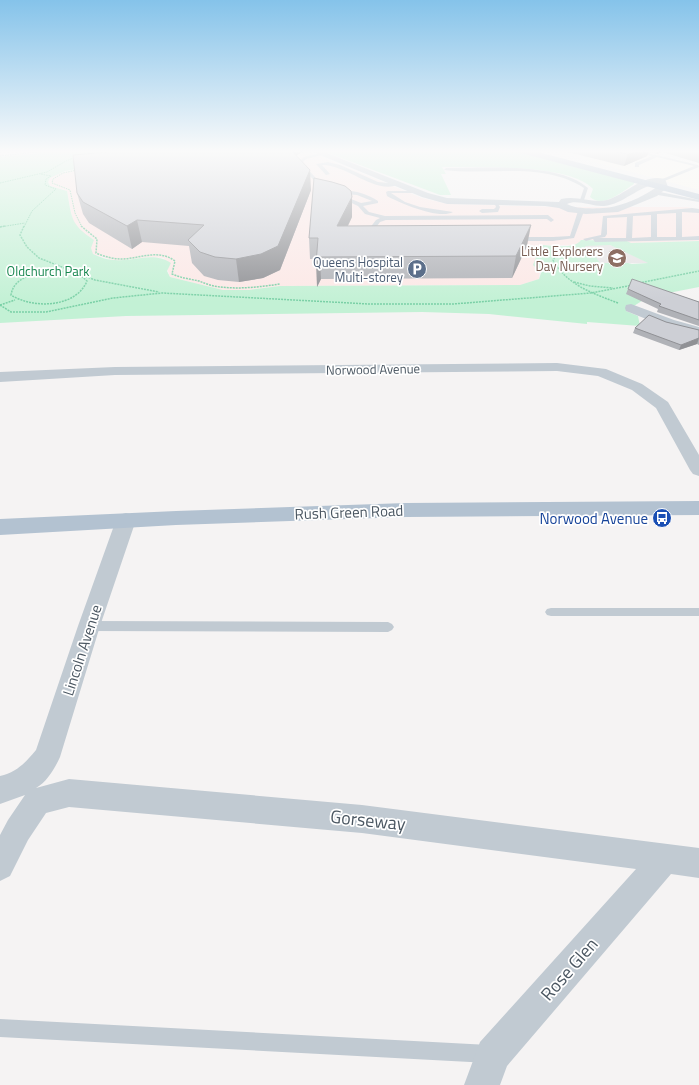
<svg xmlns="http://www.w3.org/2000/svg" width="699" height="1085" viewBox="0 0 699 1085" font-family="'Titillium Web',sans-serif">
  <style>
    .commercial { fill: #fdf9ef }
    .education { fill: #e6e4e5 }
    .medical { fill: #fce8e6 }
    .green { fill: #c3f1d5; fill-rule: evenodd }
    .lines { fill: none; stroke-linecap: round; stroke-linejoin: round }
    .path-far1 { stroke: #7ad0a6; stroke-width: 1; stroke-dasharray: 1.5 1; stroke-linecap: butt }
    .path { stroke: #7ad0a6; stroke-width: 1.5; stroke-dasharray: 2 1; stroke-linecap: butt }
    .service { fill: #c1cad2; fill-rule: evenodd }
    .minor { fill: #c1cad2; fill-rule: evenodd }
    .primary { fill: #b3c2d1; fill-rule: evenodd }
    .wall { fill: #b0b2b7 }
    .shaded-wall { fill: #909195 }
    .building { fill: #cdcfd5; stroke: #909195 }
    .labels { text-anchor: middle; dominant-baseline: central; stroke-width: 3.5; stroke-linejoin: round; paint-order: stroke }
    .far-education-label { font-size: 13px; fill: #785e54; stroke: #fff; text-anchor: end }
    .far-service-label { font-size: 13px; fill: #4e5e75; stroke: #fff; text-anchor: end }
    .far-park-label { font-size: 13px; fill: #17864f; stroke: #fff }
    .far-street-label { font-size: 13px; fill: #4a5661; stroke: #fff }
    .street-label { font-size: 15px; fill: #4a5661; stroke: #fff }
    .transit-label { font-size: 15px; fill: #164399; stroke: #fff; text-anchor: end }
    .near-street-label { font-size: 18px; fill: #4a5661; stroke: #fff }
  </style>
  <rect width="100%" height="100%" fill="#f5f3f3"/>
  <path class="commercial" d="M549 150H636L670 159 695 164 699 163V190Z"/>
  <path class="education" d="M584 245H610L649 263H600L593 254 589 253Z"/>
  <path class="medical" d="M304 150 422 198 447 204 559 207H686L699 209V241L631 243 627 241 581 240 579 243 572 245H542L539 279 520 285 280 286 249 290H223L170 277 164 258 152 257 116 261 93 254 90 248 94 240 79 230 73 222 67 191 50 186 48 182 50 178 57 174 79 169Z"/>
  <g class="green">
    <path d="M70 150H180L65 171 50 178 48 182 50 186 67 191C72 218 70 224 94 240L91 248 93 254C100 257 107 260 115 260 134 262 153 251 171 263L167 271 170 277 223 290H249L280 286 520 285 539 279 541 273 533 265 541 245C552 245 574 250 581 240L627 241 631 243 699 241V287L648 297 626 311 638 316 640 326 587 322V324L489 314 422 312 126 316 0 323V157ZM610 245 648 263 632 264 628 263H600L593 253H589L585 246Z"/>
    <path d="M320 150H510L634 182V184C623 191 603 209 590 197L593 189C569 163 477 168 442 167L446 174H441L451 195H440Z"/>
  </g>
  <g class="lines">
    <g class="path-far1">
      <path d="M82 151H89"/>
      <path d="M0 156 57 150"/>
      <path d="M77 170 63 173 53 179 52 183 70 190 75 213 82 227"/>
      <path d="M0 183 47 172 66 161 83 154 92 151 106 150"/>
      <path d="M0 227 25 223"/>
      <path d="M24 227 32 211 56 189 45 185 46 179 51 176 40 174"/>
    </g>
    <g class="path">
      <path d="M24 226 20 235 27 247 39 258 95 280 159 292"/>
      <path d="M81 226 97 239 96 253C105 257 114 259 123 259 141 258 159 249 175 261L172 274C181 278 190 279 199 281 204 283 209 285 214 286 236 290 259 287 280 284"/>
      <path d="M0 227 5 226"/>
      <path d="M556 250 558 253 553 260C567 285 592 293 618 303"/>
      <path d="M558 253 594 256"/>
      <path d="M55 271C67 272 78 272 87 281 76 308 33 309 11 295 14 275 39 273 55 271Z"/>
      <path d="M574 282 590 286 613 288"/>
      <path d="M639 283 699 271"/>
      <path d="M0 305 11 312H46L113 298 162 293 369 304H453L591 293 633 285"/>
      <path d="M0 305 15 300"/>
    </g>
    <g class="service">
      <path d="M629 150H635L698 165 699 167 662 182 660 180 694 166 657 157 639 165V167H635V163L652 156Z"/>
      <path d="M321 153 322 155 306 159 302 163 325 188 323 190 298 163 304 157Z"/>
      <path d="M328 162 340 165 378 182 399 184C377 196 346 164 322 165L330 174 326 175 316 164Z"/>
      <path d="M446 168C483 168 560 162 588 188L584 200 582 201 580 200 584 188C542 161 490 176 444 170Z"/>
      <path d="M338 191C353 190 366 193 378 201V203L363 206 369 212 385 216 548 215 554 220 551 222 547 219 386 220 380 222 372 233 375 235 372 237 366 233 376 220 380 218 365 214 358 206 337 196 341 195 361 203 372 201 357 195 336 193Z"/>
      <path d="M388 191H419L417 193H391L405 202 420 207 453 212C439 220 400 203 387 196L386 192Z"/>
      <path d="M660 192 699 200V202L652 194Z"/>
      <path d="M496 201 500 207 498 212 482 213 479 211 482 209H494L496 207 494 202Z"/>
      <path d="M692 208 699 209V213L682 212V237L699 236V240L595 242 593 239 586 241 583 239 601 235 603 216ZM676 213V237H657V214ZM651 215V237L632 238 633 216ZM627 217 626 238H599L605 237 607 234V218Z"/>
      <path d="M581 209 584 211 574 238 553 241H515L512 239 515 237H553L570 236 578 211Z"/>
      <path d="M551 608H699V616H551L547 615 545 612 547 609Z"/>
      <path d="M89 621 388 622 392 624 394 627 392 630 388 632 89 631 85 629 83 626 85 623Z"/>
      <path d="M0 1019 489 1045 495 1048 498 1054 495 1060 489 1063 0 1037Z"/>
    </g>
    <g class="minor">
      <path d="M308 150H319L428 193 447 198 559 202 561 199C578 195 593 204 607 200 627 194 643 173 665 179L668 187 657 196 618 212 586 214 568 212 559 208 545 206 447 204 422 197ZM658 184V186C648 194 629 203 616 206 606 209 576 210 567 204 577 199 593 207 604 206 624 204 638 186 658 184Z"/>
      <path d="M631 304 674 320 699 327V335L664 326 626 311 625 308 626 305Z"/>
      <path d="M557 363 606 369 642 384 668 402 699 455V476L693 474 690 470 656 408 632 390 598 376 557 371 115 375 0 382V372L115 367Z"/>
      <path d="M126 513 133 515 136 520 100 626 60 757C55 768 47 782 36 788L69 779 362 805 699 848V878L671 874 507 1066 500 1085H464L480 1042 636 869 362 833 69 807 46 813 28 840 10 876 0 881V835L8 820 25 795 0 804V776C17 772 25 763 36 750L78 626 116 520 119 515Z"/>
    </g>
    <g class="primary">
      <path d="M515 150H530L699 194V200L517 152Z"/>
      <path d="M699 501V515L406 517 176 525 0 535V519L176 511 406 503Z"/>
    </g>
  </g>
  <g class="wall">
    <path d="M560 150H699V163L662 152 657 154 649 152 647 156 624 166Z"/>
    <path d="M305 151 296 155 311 190 280 270 263 278 239 282 218 280 204 276 192 263 189 246 142 242 132 249 89 223 83 214 77 193Z"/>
    <path d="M352 217 348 226 527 246 512 278 321 279 317 287V259H310L309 238Z"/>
    <path d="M628 289 699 302V326L657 312 658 309 626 294Z"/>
    <path d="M666 322 699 330V345L697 344 679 350 633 333 635 328Z"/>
  </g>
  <g class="shaded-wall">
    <path d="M284 150H305V151L285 161Z"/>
    <path d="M639 150H649L647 156 624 166 628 154Z"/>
    <path d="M658 150H663L662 152 657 154Z"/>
    <path d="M310 170 311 190 280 270 263 278 239 282 236 259Z"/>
    <path d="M352 197V217L337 247V226Z"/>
    <path d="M137 220 142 242 132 249 127 226Z"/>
    <path d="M531 225 527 246 512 278 516 256Z"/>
    <path d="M320 257 321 279 317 287 316 264Z"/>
    <path d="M699 338 697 344 679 350 681 345Z"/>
  </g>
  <g class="building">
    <path d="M130 150H291L310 170 278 246 261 254 236 259 215 257 200 252 188 240 204 225 137 220 127 226 83 202 77 193 73 155Z"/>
    <path d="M609 150H639L628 154Z"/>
    <path d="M314 178 332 182 345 186 351 191 352 197 337 226 531 225 516 256 320 257 316 264 318 238H309Z"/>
    <path d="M632 279 699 302V320L659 306 661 304 628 289Z"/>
    <path d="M649 315 666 322 699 330V338L681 345 635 328Z"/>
  </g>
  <linearGradient id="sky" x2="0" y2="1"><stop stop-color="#85c3ea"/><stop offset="0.5" stop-color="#fafafa"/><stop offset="1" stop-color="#fafafa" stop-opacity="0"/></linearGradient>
  <rect width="699" height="302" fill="url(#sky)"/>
  <defs>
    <g id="school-disc" transform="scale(1)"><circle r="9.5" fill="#8d6e63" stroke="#fff"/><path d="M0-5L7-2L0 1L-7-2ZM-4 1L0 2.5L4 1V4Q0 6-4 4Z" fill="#fff"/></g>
    <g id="parking-disc" transform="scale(1)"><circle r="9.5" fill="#5c6f8a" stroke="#fff"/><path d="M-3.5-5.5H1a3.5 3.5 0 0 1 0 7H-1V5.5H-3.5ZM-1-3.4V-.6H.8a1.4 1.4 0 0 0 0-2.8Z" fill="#fff"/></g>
    <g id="bus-disc" transform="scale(1)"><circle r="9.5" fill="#1a4fb4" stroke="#fff"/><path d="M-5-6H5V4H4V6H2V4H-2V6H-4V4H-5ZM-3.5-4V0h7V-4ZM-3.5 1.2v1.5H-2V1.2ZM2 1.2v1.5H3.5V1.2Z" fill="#fff"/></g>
  </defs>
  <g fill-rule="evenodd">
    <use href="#school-disc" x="617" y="258"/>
    <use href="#parking-disc" x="417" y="269"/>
    <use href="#bus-disc" x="662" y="518"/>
  </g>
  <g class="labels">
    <g class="far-education-label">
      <text x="603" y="251">Little Explorers<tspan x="603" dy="15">Day Nursery</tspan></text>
    </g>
    <g class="far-service-label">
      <text x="403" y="262">Queens Hospital<tspan x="403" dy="15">Multi-storey</tspan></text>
    </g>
    <g class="far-park-label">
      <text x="48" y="271">Oldchurch Park</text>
    </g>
    <g class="far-street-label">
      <text transform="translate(373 369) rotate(-1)">Norwood Avenue</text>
    </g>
    <g class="street-label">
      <text transform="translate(349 512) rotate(-2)">Rush Green Road</text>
      <text transform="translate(82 650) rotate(-72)">Lincoln Avenue</text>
    </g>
    <g class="transit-label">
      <text x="648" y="518">Norwood Avenue</text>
    </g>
    <g class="near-street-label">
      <text transform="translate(368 820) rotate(6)">Gorseway</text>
      <text transform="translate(569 969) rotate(-49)">Rose Glen</text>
    </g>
  </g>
</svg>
